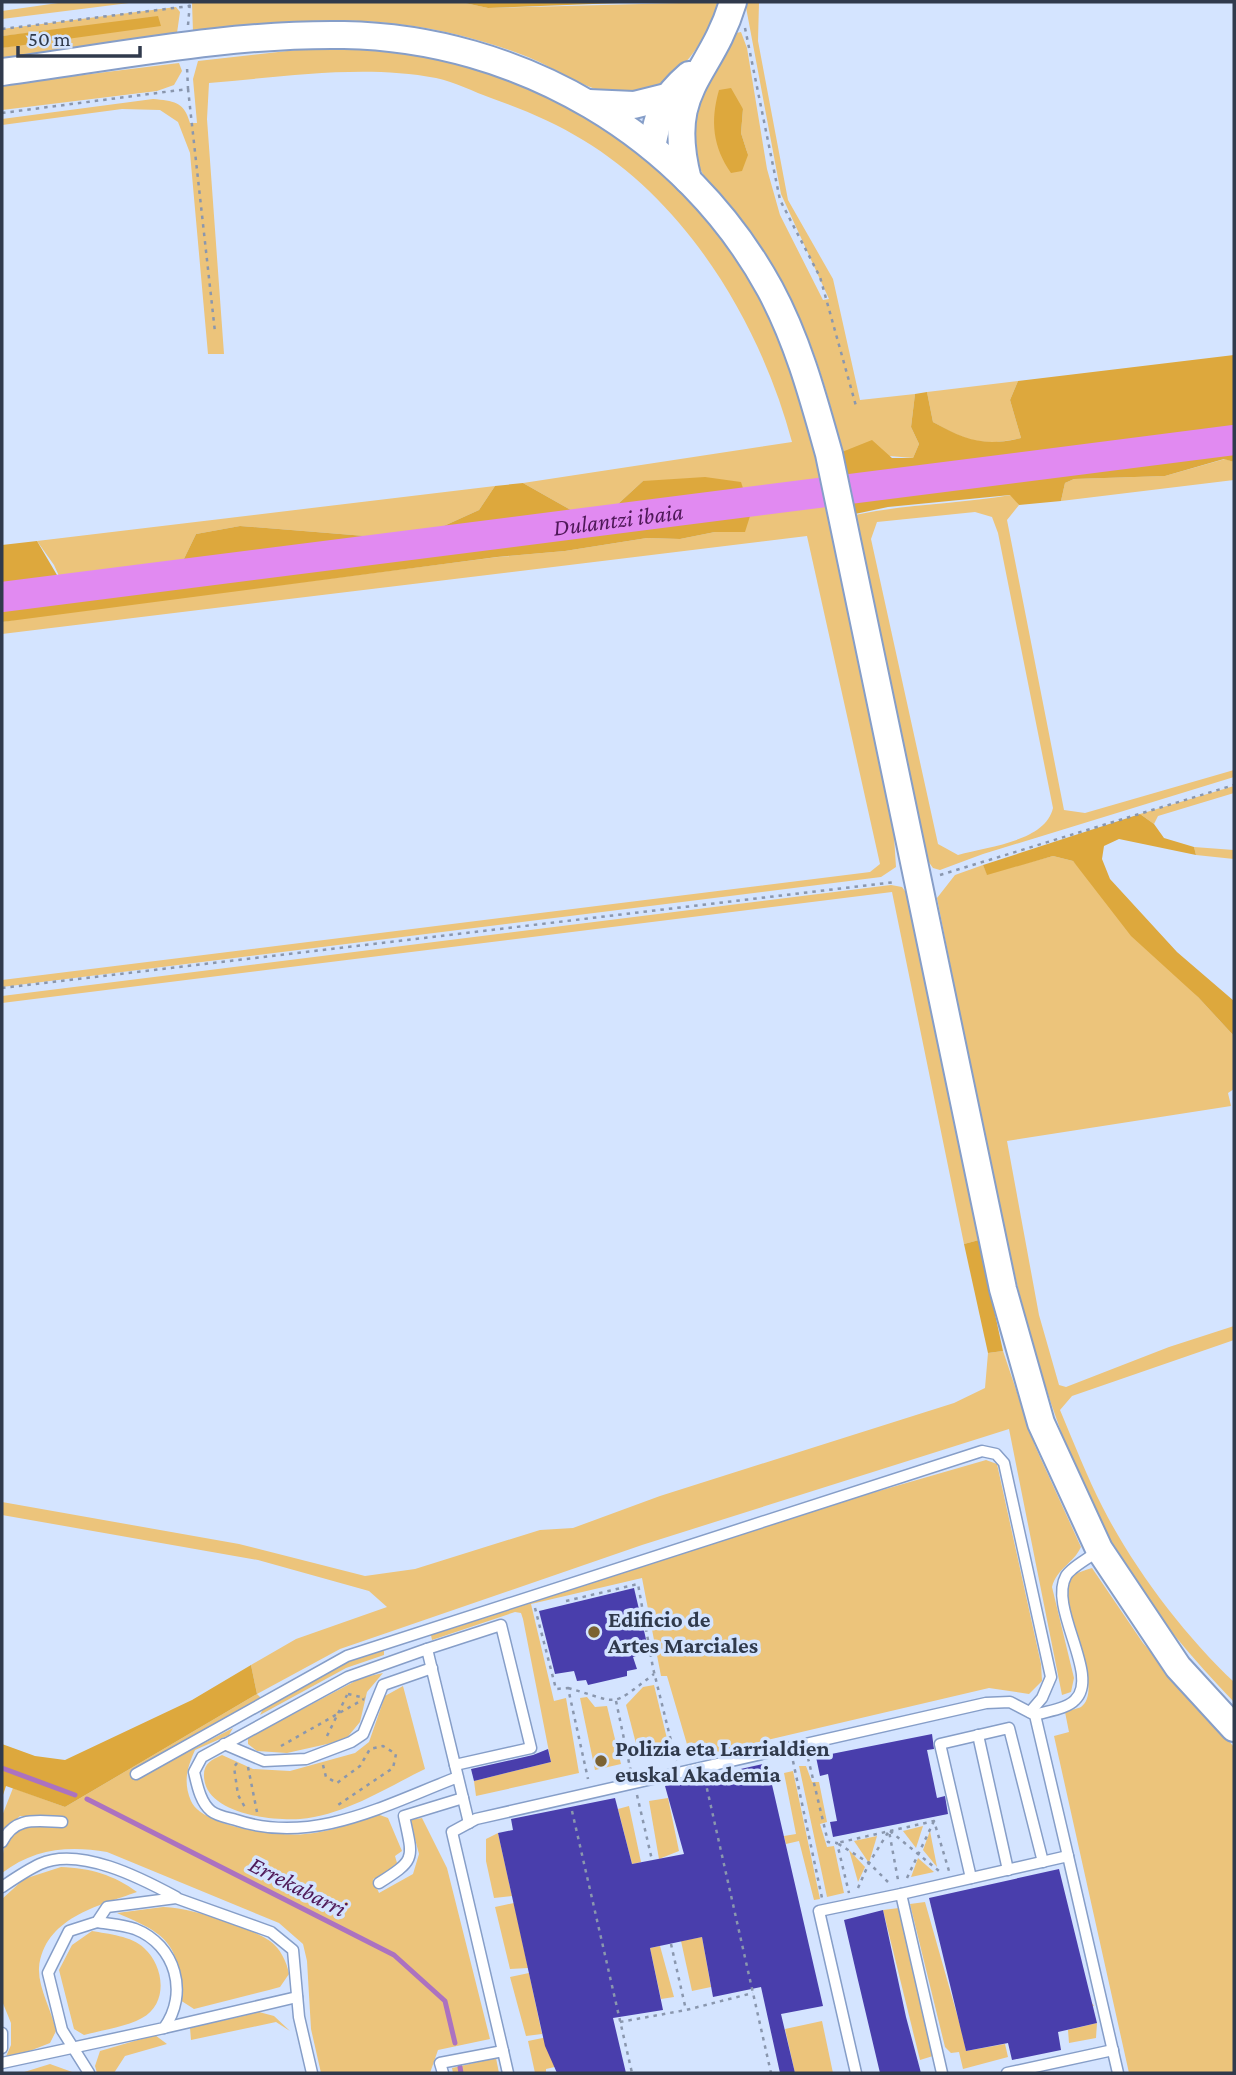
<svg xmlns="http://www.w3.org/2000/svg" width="1236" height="2075" viewBox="0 0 1236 2075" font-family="'Crimson Pro',serif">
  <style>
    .green { fill: #ecc47b; fill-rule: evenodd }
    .forest { fill: #dda83d }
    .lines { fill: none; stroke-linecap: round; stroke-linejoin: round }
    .stream { stroke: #ac72c0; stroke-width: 5 }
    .river { stroke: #e18af1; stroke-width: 30 }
    .building { fill: #493eac }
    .lane-casing { stroke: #869ec8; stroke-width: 13 }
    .secondary-casing { stroke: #869ec8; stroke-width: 30 }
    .path { stroke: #8a97ae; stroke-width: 2.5; stroke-dasharray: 3.5 5; stroke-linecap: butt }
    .lane { stroke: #fff; stroke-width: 10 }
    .secondary { stroke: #fff; stroke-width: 26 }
    .poi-dot { fill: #7b6233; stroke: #d4e4ff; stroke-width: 2.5 }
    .labels { text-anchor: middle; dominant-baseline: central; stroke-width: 7; stroke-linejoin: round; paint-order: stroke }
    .poi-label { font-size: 23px; font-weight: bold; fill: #303a4c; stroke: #d4e4ff; text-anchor: start }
    .water-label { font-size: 24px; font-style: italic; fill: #4e1858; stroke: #d4e4ff }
  </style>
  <rect width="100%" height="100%" fill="#d4e4ff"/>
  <g class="green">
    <path d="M65 2H137L2 19V11Z"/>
    <path d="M192 2H460L488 8 718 2C708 40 678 84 637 92 597 101 563 71 528 57 490 42 445 30 405 25 334 15 263 24 193 32Z"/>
    <path d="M745 2H759L758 41 788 200 833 279 860 400 915 394 911 427 919 444 913 458 842 452C829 395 813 342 786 290 771 262 752 237 732 211 719 196 702 178 696 159 692 147 691 128 691 116 692 85 725 61 736 33L741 32 747 48 767 169 780 215 823 300 829 299 781 194ZM719 90 743 109 741 133 748 155Z"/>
    <path d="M176 7 180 12 177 33 166 37 2 58V48L24 44 69 29 2 36V29Z"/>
    <path d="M362 49C385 52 408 54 430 58 559 82 684 168 752 281 802 363 817 459 837 552 855 641 874 731 893 821L896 867 881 877 2 987V980L870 872 880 864 807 536 2 634V622L36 616 498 557 565 551 647 538 680 539 715 532H745L643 481 618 504 585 518 523 483 792 442C761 326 689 204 583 140 554 122 522 109 491 98 474 92 455 82 436 78 362 64 284 77 209 83L207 119 224 354H208L190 153 178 122 160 110 122 109 2 125V119L153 99C173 101 184 101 190 123H197L193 79 198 61 296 50Z"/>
    <path d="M179 63 182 71 174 85 157 91 2 110V85Z"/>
    <path d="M1018 381 1010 400 1021 438C981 447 967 441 933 422L927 392Z"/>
    <path d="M1225 459 1234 462V480L1061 501 1065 483 1074 479 1165 476Z"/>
    <path d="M495 486 479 510 435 530 402 539 240 526 196 534 181 565 149 577 64 587 54 565 37 541Z"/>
    <path d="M1011 495 1019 505 1007 520 1064 810 1085 813 1234 770V777L983 854 940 870 933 868 928 861 855 515C906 504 959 504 1011 495ZM975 512 992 517 998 533 1053 808C1045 842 988 846 958 855L938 844 871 539 877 522Z"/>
    <path d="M1234 786V793L1158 816 1154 824 1140 814Z"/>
    <path d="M1194 847 1234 850V859L1196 855Z"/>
    <path d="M1053 856 1073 861 1234 1036V1089L1228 1093 1231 1106 1007 1141 1039 1315 1059 1385 1066 1387 1169 1347 1234 1326V1340L1072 1396 1060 1410C1074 1443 1087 1477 1103 1508 1134 1569 1185 1636 1234 1682V1702C1194 1660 1152 1612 1122 1562 1049 1437 1018 1297 989 1157 971 1070 954 984 937 898L955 875 983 865 987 874Z"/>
    <path d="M891 885 902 887 908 895 979 1240 964 1244 892 892 2 1003V996Z"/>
    <path d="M1003 1351 1035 1446 1081 1547C1073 1564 1057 1568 1052 1587L1074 1678 1071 1692 1062 1695 1009 1429 642 1545 340 1649 257 1694 261 1698 132 1773 138 1778 233 1728 229 1735 195 1750C187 1768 183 1782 191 1801 202 1827 280 1837 305 1834 330 1832 354 1823 377 1814L388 1818 402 1851 395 1856 399 1870 373 1879 379 1893 413 1874 419 1854 410 1820 422 1818 447 1868 490 2039 438 2050 430 2073H321L311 2029 307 1961 303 1944 279 1923 107 1852C68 1845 33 1849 2 1873 2 1817 23 1830 65 1825L63 1817 20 1816 2 1832V1816L13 1788 65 1807 257 1694 251 1665 296 1639 387 1607 369 1591 258 1560 2 1515V1502L239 1544 365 1576 415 1569 540 1530 573 1528 660 1496 954 1403 985 1388 988 1353Z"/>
    <path d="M986 1460 997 1464 1041 1664 1042 1681 1029 1694 989 1688 691 1758 667 1676H661L642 1578 531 1604 554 1701 566 1698 579 1773 476 1796 474 1781 551 1762 523 1619 521 1613 515 1612 432 1640 431 1635 737 1532Z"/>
    <path d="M1092 1568 1143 1643 1234 1747V2073H1129L1054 1736 1069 1732 1065 1712C1069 1710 1077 1709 1081 1707 1108 1687 1052 1602 1072 1577 1077 1572 1086 1570 1092 1568Z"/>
    <path d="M384 1649V1655L346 1668 260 1715 264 1707 347 1661Z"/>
    <path d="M383 1673 367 1692 360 1722 345 1740 287 1753 257 1751 248 1744V1738L361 1678Z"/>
    <path d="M654 1685 670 1751 640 1759 626 1705 643 1687Z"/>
    <path d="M403 1686 425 1769C386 1788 345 1815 300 1819 273 1821 206 1814 204 1777 203 1764 211 1760 222 1755L253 1769 290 1771 355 1753 369 1742 385 1696Z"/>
    <path d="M587 1697 595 1707 607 1706 621 1764 595 1770 580 1698Z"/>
    <path d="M799 1766H806L812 1782H819L827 1822 820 1824 827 1847 834 1846 844 1893 827 1897Z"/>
    <path d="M793 1771 820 1899 814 1900 799 1841 786 1844 784 1836 796 1834 784 1773Z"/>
    <path d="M668 1798 679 1851 659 1859 649 1801Z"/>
    <path d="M629 1806 641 1862 632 1864 618 1809Z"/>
    <path d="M923 1826 916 1848 903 1831Z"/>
    <path d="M930 1831 937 1867 923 1850Z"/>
    <path d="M498 1833 512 1896 494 1898 486 1861V1839Z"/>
    <path d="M877 1836 869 1863 854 1841Z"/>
    <path d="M849 1850 865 1867 858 1882Z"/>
    <path d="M918 1858 934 1872 911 1877Z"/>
    <path d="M61 1867C90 1868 114 1875 137 1892 98 1906 44 1918 39 1968 38 1988 52 2011 56 2031L50 2043 4 2061 11 2045V2023L2 2001V1899L24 1879Z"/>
    <path d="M925 1902 960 2025 1089 1999 1094 2006 962 2033 966 2051 1005 2044 1008 2057 963 2069 959 2052 951 2053 945 2047 910 1904Z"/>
    <path d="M514 1903 528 1968 510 1969 495 1907Z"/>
    <path d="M163 1907C192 1908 245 1925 270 1941 280 1948 287 1962 289 1974L280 1987 269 1990 194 2009 180 2000C181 1944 167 1934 117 1913Z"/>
    <path d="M899 1908 933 2056 920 2060 883 1910Z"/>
    <path d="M92 1931C108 1934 132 1936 144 1948 164 1966 169 2003 142 2018 126 2027 102 2030 84 2035L74 2029 59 1970 72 1945Z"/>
    <path d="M702 1937 711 1987 692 1991 681 1941Z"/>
    <path d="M660 1946 674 1997 661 1999 650 1948Z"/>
    <path d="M529 1973 542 2034 526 2036 510 1977Z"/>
    <path d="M259 2012 274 2016 290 2031 276 2022 191 2040 190 2028Z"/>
    <path d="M822 2021 833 2073H795L785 2029Z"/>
    <path d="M1097 2023 1096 2038 1069 2043 1068 2030Z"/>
    <path d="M562 2034 607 2055 546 2069V2073H535L528 2041Z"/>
    <path d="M155 2035 167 2044 125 2056 114 2073H97L95 2066 100 2051Z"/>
    <path d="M496 2058 499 2073H453L452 2068Z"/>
    <path d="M50 2064 75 2073H21Z"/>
  </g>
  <g class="forest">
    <path d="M460 2H645L488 8Z"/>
    <path d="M158 16 161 26 2 48V36Z"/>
    <path d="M731 88 743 109 741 133 748 155 742 171 731 173C713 147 710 121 719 90Z"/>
    <path d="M1234 355V462L1224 459 1165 476 1074 479 1065 483 1061 501 1019 505 1010 495 888 507 855 514 842 452 872 440 892 458H913L919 444 911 427 915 394 927 392 933 422C966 440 983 447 1021 438L1010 400 1018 381Z"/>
    <path d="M705 477 741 482 751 513 745 532H715L680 539 647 538 565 551 497 557 2 622V545L37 541 64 587 149 577 181 565 196 534 240 526 402 539 435 530 479 510 495 486 523 483 585 518 618 504 643 481Z"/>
    <path d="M1140 814 1154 824 1164 838 1194 847 1196 855 1119 839 1104 846 1102 859 1110 879 1177 952 1234 1001V1036L1198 997 1131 936 1073 861 1053 856 987 875 983 865Z"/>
    <path d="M979 1240 1003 1351 988 1353 964 1244Z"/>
    <path d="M251 1665 257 1694 65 1807 6 1786 2 1798V1744L35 1756 65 1760 192 1700Z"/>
  </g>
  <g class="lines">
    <g class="stream">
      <path d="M2 1768 75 1795"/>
      <path d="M87 1799 394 1955 445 2001 455 2043"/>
      <path d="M460 2067 461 2073"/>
    </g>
    <path class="river" id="s1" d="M2 597 1234 440"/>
  </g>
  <g class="building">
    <path d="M634 1588 649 1652 633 1657 637 1669 627 1671V1676L588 1685 586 1680 577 1681 574 1671 555 1674 539 1611Z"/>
    <path d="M932 1734 934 1749 927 1750 937 1798 945 1796 948 1814 833 1837 830 1822 837 1821 828 1774 820 1776 816 1757Z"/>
    <path d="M548 1749 551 1762 474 1781 471 1769 533 1755Z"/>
    <path d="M767 1763 823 2006 781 2014 795 2073H780L761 1987 713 1997 702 1937 650 1948 663 2010 613 2018 626 2073H557L545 2046 498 1833 513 1830 511 1819 615 1798 632 1864 684 1854 665 1786Z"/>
    <path d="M1059 1869 1097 2023 1058 2032 1061 2050 1012 2060 1008 2043 966 2051 929 1898Z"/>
    <path d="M883 1910 906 2017 921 2073H880L857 1976 844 1920Z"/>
  </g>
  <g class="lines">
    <g class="lane-casing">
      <g id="lane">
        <path d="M427 1649 501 1625 531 1748 455 1765"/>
        <path d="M1035 1715C1047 1711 1067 1709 1075 1700 1101 1676 1048 1608 1066 1576 1071 1567 1090 1558 1099 1550"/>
        <path d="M978 1735 1008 1870"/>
        <path d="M224 1744 264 1761 306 1759 351 1742 363 1734 383 1685 432 1668"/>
        <path d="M136 1774 347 1656 982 1451 996 1454 1004 1463 1051 1677 1042 1698 1030 1712"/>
        <path d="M458 1777C387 1804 313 1846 236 1820 229 1818 217 1816 211 1811 200 1802 197 1784 194 1772L202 1757 348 1677 427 1649 469 1823"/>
        <path d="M2 1842C15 1816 36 1821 62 1822"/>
        <path d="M971 1878 940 1744 1009 1728 1043 1862"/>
        <path d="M379 1883C417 1859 413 1859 404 1816L463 1798"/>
        <path d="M2 1887C14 1879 27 1870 40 1864 79 1846 141 1878 176 1897"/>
        <path d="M164 2028 297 1997"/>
        <path d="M2 2033V2048"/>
        <path d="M503 2051 452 1832 476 1819 986 1703 1010 1702 1035 1715 1068 1856"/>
        <path d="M2 2063 164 2028C189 1994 176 1945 135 1929 123 1925 109 1924 97 1922"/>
        <path d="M89 2073 62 2030 48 1973 69 1931 97 1922 107 1907 176 1898 271 1932 293 1950 299 2017 312 2073"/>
        <path d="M443 2073 440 2063 503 2051 508 2073"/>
        <path d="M856 2073 819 1911 901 1894"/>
        <path d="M942 2073 901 1894 1068 1856 1118 2073"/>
        <path d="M1007 2073 1113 2050"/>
      </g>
    </g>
    <g class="secondary-casing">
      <g id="secondary">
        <path d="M2 72C113 57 232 33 344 35 519 38 686 135 770 289 798 341 813 397 829 454L1003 1289 1041 1423 1099 1549 1178 1667 1234 1728"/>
        <path d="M589 103 634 105 666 97"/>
        <path d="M652 147C659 112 661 99 689 75"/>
        <path d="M688 180C664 87 710 79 733 2"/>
      </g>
    </g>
    <g class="path">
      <path d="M188 25 190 2"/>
      <path d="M745 28 780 200 820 277 856 406"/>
      <path d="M2 29 190 6"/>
      <path d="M188 89 215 332"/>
      <path d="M2 113 188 89 187 67"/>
      <path d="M940 875 1234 785"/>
      <path d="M2 988 895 882"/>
      <path d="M566 1601 638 1584 653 1668 676 1761"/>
      <path d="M535 1608 556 1689 568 1688 588 1779"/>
      <path d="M568 1688C622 1703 608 1709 654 1674"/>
      <path d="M348 1694 365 1698"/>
      <path d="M616 1701 631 1772"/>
      <path d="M327 1736 347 1695"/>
      <path d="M281 1746 364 1699"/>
      <path d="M808 1758 828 1842 837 1843 849 1893"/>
      <path d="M793 1761 822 1898"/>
      <path d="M237 1763 234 1767 238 1795 246 1809"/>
      <path d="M323 1765 326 1777 337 1783 360 1766 370 1749 383 1746 396 1754 393 1768 335 1807"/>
      <path d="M248 1767 257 1812"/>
      <path d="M705 1780 771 2073"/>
      <path d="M637 1795 652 1860"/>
      <path d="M572 1811 632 2073"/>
      <path d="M890 1831 939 1871"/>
      <path d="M907 1878 934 1821"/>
      <path d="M888 1882 869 1863 837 1843 934 1821 949 1871"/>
      <path d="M858 1888 869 1863 889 1831 898 1880"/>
      <path d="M671 1944 686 2010"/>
      <path d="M620 2022 686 2010 753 1993"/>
    </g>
    <use href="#lane" class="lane"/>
    <use href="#secondary" class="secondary"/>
  </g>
  <g class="poi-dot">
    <circle cx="594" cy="1632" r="7"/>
    <circle cx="601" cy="1761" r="7"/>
  </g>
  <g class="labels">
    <g class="poi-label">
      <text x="608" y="1619">Edificio de<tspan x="608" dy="26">Artes Marciales</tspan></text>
      <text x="615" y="1748">Polizia eta Larrialdien<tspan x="615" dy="26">euskal Akademia</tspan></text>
    </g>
    <g class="water-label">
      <text stroke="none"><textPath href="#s1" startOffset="621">Dulantzi ibaia</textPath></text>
      <text transform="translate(298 1886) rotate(27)">Errekabarri</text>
    </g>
  </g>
  <rect width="1236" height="2075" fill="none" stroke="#303a4c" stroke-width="7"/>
  <path d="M18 46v10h122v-10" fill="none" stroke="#303a4c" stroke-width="3.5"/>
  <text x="28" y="46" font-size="21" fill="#303a4c" stroke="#d4e4ff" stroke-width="5" paint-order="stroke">50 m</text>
</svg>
